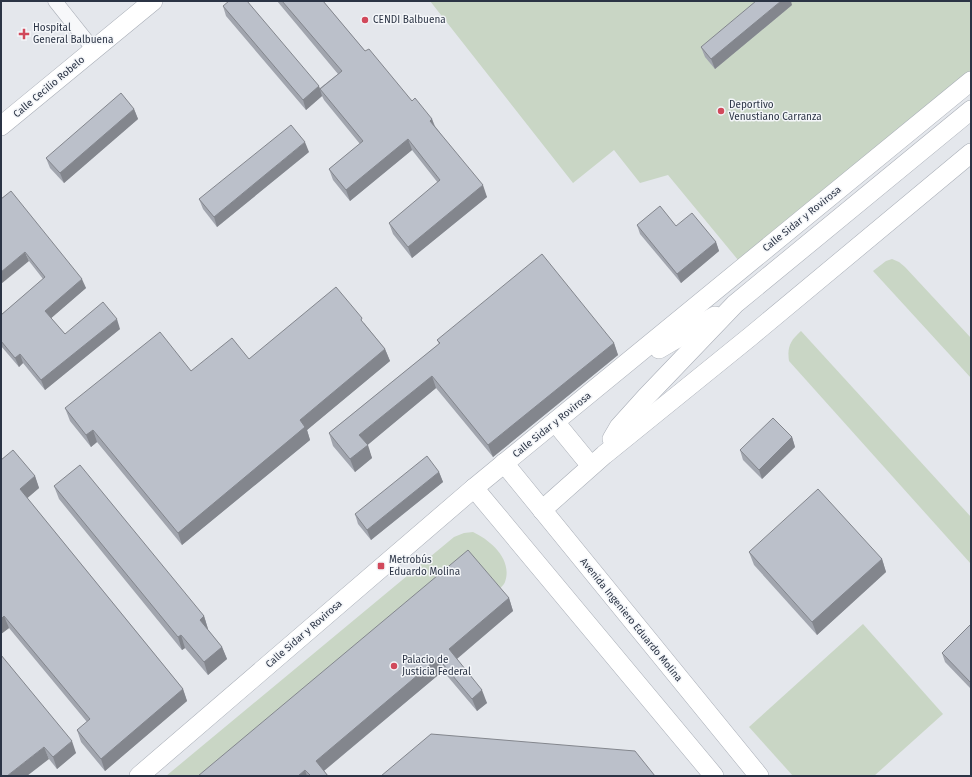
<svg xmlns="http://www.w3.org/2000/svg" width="972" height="777" viewBox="0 0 972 777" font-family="'Fira Sans',sans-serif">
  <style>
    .green { fill: #c9d6c5 }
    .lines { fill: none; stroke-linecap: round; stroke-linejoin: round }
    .street-casing { stroke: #a9aeb7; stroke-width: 15 }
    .secondary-casing { stroke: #a9aeb7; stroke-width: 20 }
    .street { stroke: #f7f8fa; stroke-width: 14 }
    .secondary { stroke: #fff; stroke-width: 19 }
    .wall { fill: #a1a5ae }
    .shaded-wall { fill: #83868d }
    .building { fill: #bbc0ca; stroke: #83868d }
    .poi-dot { fill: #d1495b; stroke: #f4f6f9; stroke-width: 1.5 }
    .labels { text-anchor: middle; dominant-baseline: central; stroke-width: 3; stroke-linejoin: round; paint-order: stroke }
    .poi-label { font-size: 10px; fill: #2b3445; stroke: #f4f6f9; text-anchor: start }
    .street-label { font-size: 10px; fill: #2b3445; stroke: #f4f6f9 }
  </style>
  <rect width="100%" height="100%" fill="#e4e7ec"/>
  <g class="green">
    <path d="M430 1H971V73L743 266 668 175 640 183 614 150 573 183Z"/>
    <path d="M892 259 899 262 905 267 971 338V378L873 271 886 261Z"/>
    <path d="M801 331 971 517V564L789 361C787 347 790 341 801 331Z"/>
    <path d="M473 532C490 540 513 559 505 582 504 585 499 589 497 591L218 776H166L454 537 464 533Z"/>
    <path d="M863 624 943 714 874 776H793L749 727Z"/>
  </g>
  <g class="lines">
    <g class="street-casing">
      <path id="street" d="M55 1 94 50"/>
    </g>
    <g class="secondary-casing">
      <g id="secondary">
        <path d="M1 126 153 1"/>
        <path d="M659 349 715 316"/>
        <path d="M555 422 591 466"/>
        <path d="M612 439 619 427 646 397 735 304 971 110"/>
        <path d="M504 463 759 776"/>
        <path d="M474 488 714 776"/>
        <path d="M542 510 604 455 751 336 971 153"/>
        <path d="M139 776 474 488 971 81"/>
      </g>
    </g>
    <use href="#street" class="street"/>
    <use href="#secondary" class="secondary"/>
  </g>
  <g class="wall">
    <path d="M277 1H323L365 51 412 101 432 119 435 126 487 197 412 258 393 234 389 223 438 183 412 150 350 201 333 180 329 169 360 144 324 100 322 96 306 110 226 16 223 6 320 88 338 74Z"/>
    <path d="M792 5 715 69 705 57 701 47Z"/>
    <path d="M134 109 138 119 64 183 50 168 46 158Z"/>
    <path d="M309 152 217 227 203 209 199 199Z"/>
    <path d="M1 199 86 288 51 318 65 334 120 329 45 390 23 363 19 367 1 346V315L43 279 29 261Z"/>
    <path d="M637 225 676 226 716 242 719 251 681 283 640 234Z"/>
    <path d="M364 323 385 349 390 361 307 430 310 440 182 545 97 442 91 447 70 421 65 408 191 371 249 359Z"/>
    <path d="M437 340 614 343 618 355 493 457 436 388 367 445 372 458 355 472 333 446 329 433 439 344Z"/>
    <path d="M792 437 795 447 762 479 743 460 740 450Z"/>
    <path d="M1 460 35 476 39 488 27 498 183 689 187 701 105 771 81 742 77 730 87 722 9 628 1 634Z"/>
    <path d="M439 472 443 482 371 540 358 524 355 514Z"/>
    <path d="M54 486 204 616 208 629V630L222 647 227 659 208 675 185 648 182 650 59 499Z"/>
    <path d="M749 552 882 559 886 572 817 635 754 565Z"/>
    <path d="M509 598 513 611 457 659 487 703 477 711 443 671 324 771 328 776H198Z"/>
    <path d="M971 624V689L945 662 942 653Z"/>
    <path d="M1 655 76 753 57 769 49 759Z"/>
  </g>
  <g class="shaded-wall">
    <path d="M781 1H791L792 5 715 69 711 59Z"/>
    <path d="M319 86 322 96 306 110 303 100Z"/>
    <path d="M134 109 138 119 64 183 60 173Z"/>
    <path d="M432 119 436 131 430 121Z"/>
    <path d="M408 139 412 150 350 201 346 190Z"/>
    <path d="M305 142 309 152 217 227 214 217Z"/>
    <path d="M483 185 487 197 412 258 408 247Z"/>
    <path d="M716 242 719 251 681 283 677 274Z"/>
    <path d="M25 252 29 261 1 284V272Z"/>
    <path d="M82 279 86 288 49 320 45 311Z"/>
    <path d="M117 319 120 329 45 390 41 380Z"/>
    <path d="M614 343 618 355 493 457 488 445Z"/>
    <path d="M385 349 390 361 307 430 310 440 182 545 178 533 300 420Z"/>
    <path d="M20 354 23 363 19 367 15 358Z"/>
    <path d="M432 376 436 388 364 448 359 435Z"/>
    <path d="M93 430 97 442 91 447 86 435Z"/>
    <path d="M792 437 795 447 762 479 759 470Z"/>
    <path d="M368 445 372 458 355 472 350 459Z"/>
    <path d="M439 472 443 482 371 540 367 530Z"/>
    <path d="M35 476 39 488 24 501 20 489Z"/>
    <path d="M882 559 886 572 817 635 812 622Z"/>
    <path d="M509 598 513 611 453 662 449 649Z"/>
    <path d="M4 616 9 628 1 634V619Z"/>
    <path d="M204 616 208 629 204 632 200 620Z"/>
    <path d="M181 635 185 648 182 650 178 637Z"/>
    <path d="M222 647 227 659 208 675 204 662Z"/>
    <path d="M438 658 443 671 320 774 316 761Z"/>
    <path d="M183 689 187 701 105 771 101 759Z"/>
    <path d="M482 690 487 703 477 711 472 699Z"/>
    <path d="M72 741 76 753 57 769 53 757Z"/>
    <path d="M44 747 49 759 27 776H7Z"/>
    <path d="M305 770 307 776H298Z"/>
  </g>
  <g class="building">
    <path d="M229 1H247L319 86 303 100 223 6Z"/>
    <path d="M282 1H323L365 51 369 49 412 101 415 98 432 119 430 121 483 185 408 247 389 223 440 180 408 139 346 190 329 169 363 141 320 89 342 71Z"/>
    <path d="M756 1H781L711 59 701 47Z"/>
    <path d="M121 93 134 109 60 173 46 158Z"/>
    <path d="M291 125 305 142 214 217 199 199Z"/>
    <path d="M11 191 82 279 45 311 65 334 103 302 117 319 41 380 20 354 15 358 1 341V315L45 277 25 252 1 272V199Z"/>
    <path d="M660 206 676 226 692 213 716 242 677 274 637 225Z"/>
    <path d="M542 254 614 343 488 445 432 376 359 435 368 445 350 459 329 433 440 343 437 340Z"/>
    <path d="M336 287 362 318 361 320 385 349 300 420 305 427 178 533 93 430 86 435 65 408 160 332 191 371 232 338 249 359Z"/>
    <path d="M773 418 792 437 759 470 740 450Z"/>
    <path d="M13 450 35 476 20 489 183 689 101 759 77 730 90 719 4 616 1 619V460Z"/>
    <path d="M427 456 439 472 367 530 355 514Z"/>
    <path d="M80 465 204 616 200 620 222 647 204 662 181 635 178 637 54 486Z"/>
    <path d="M818 489 882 559 812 622 749 552Z"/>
    <path d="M468 550 509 598 449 649 482 690 472 699 438 658 316 761 328 776H311L305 770 298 776H198Z"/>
    <path d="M971 624V683L942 653Z"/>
    <path d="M1 655 72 741 53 757 44 747 7 776H1Z"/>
    <path d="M431 734 635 751 655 776H381Z"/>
  </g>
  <g class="poi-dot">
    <circle cx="365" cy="20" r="4"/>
    <path d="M22 28h4v4h4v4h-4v4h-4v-4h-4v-4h4z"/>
    <circle cx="721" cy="111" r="4"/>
    <rect x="377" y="562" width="8" height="8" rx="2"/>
    <circle cx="394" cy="666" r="4"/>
  </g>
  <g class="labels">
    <g class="poi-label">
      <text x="373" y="20">CENDI Balbuena</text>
      <text x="33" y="28">Hospital<tspan x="33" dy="12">General Balbuena</tspan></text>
      <text x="729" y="105">Deportivo<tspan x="729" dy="12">Venustiano Carranza</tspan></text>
      <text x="389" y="560">Metrobús<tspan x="389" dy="12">Eduardo Molina</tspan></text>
      <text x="402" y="660">Palacio de<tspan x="402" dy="12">Justicia Federal</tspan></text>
    </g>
    <g class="street-label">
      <text transform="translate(49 87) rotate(-40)">Calle Cecilio Robelo</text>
      <text transform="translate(802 219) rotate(-39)">Calle Sidar y Rovirosa</text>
      <text transform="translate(552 425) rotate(-39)">Calle Sidar y Rovirosa</text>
      <text transform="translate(631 620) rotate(51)">Avenida Ingeniero Eduardo Molina</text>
      <text transform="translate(304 634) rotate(-41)">Calle Sidar y Rovirosa</text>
    </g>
  </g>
  <rect width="972" height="777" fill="none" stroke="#2b3445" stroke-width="4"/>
</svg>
